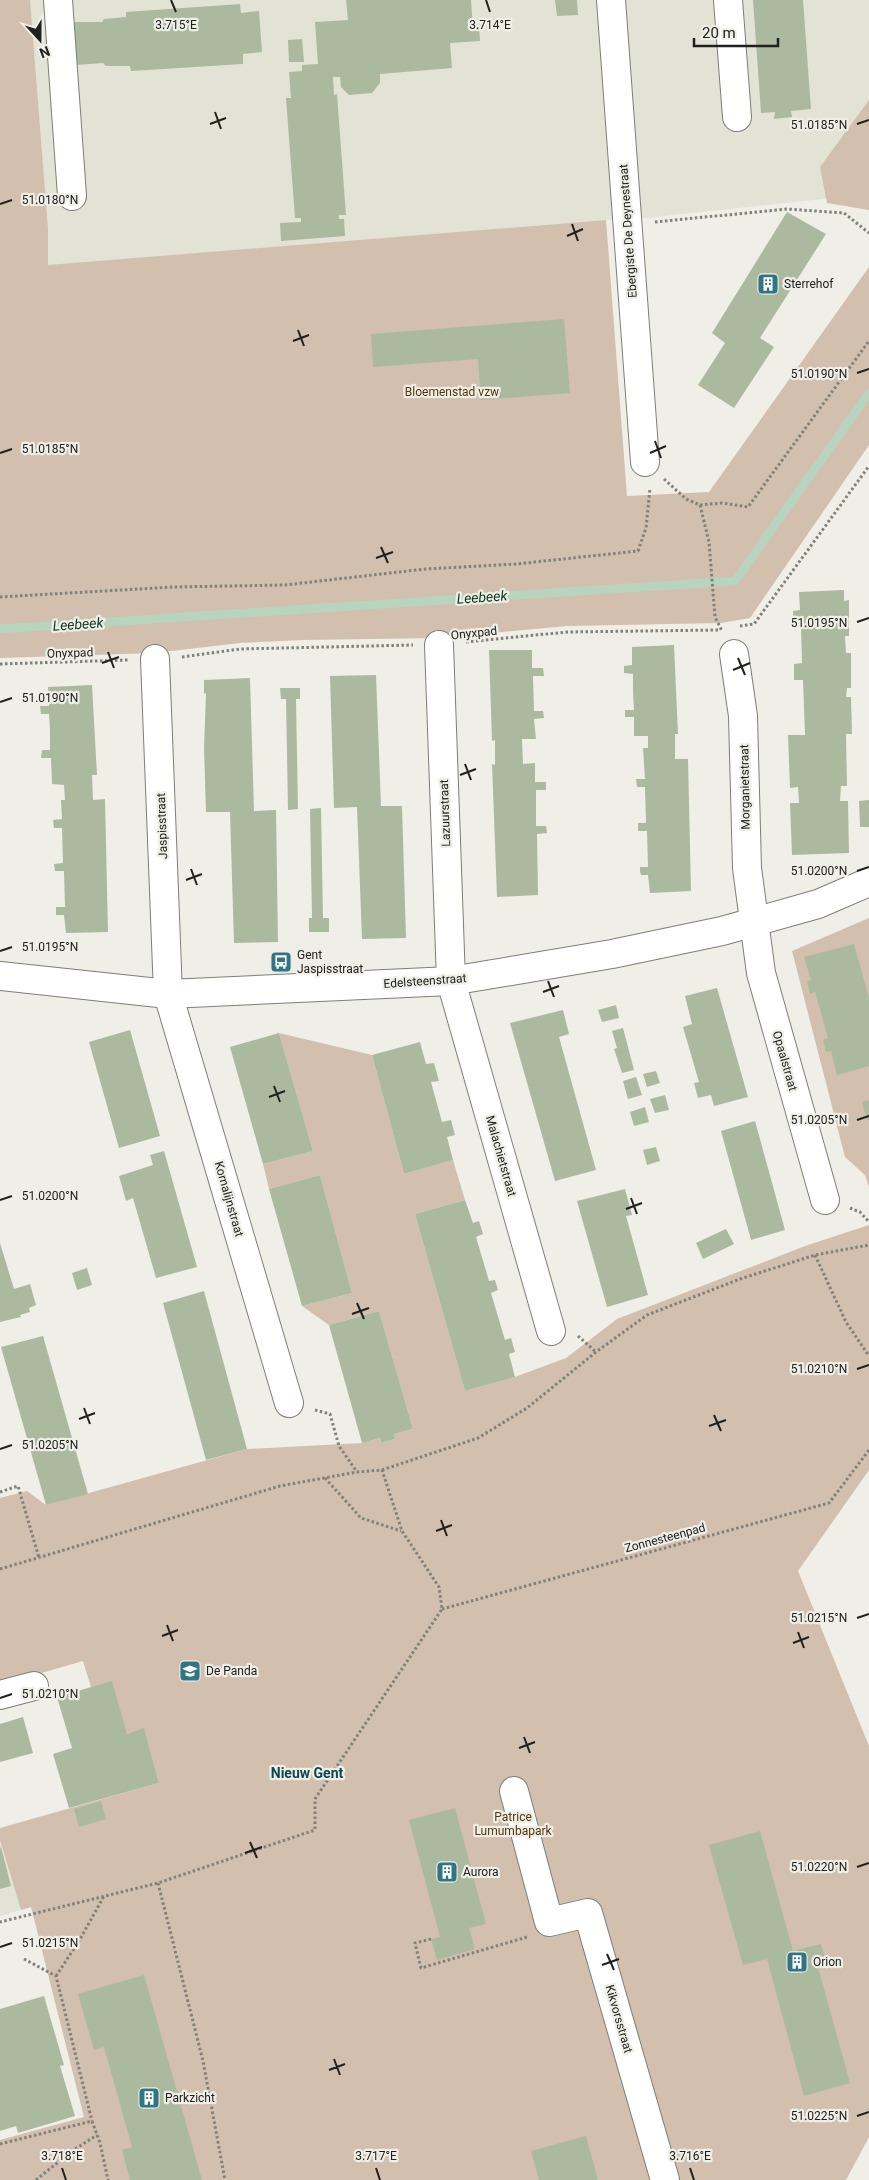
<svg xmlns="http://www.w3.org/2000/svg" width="869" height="2180" viewBox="0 0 869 2180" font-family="Roboto,sans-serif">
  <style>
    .built { fill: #e2e3d4 }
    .green { fill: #d2bfad }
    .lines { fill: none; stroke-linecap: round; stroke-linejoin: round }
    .stream { stroke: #b8d3be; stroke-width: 9 }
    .building { fill: #abba9f }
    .minor-casing { stroke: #7e7e77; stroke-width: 30 }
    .path { stroke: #81817c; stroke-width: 3; stroke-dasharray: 2.5 2.5; stroke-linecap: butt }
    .minor { stroke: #fff; stroke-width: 28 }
    .ticks { fill: none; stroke: #20201e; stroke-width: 2 }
    .labels { text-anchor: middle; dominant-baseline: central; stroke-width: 4.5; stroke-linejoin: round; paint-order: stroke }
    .street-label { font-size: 12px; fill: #20201e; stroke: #efefe7 }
    .poi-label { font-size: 12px; fill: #20201e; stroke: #efefe7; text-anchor: start }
    .park-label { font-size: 12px; fill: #56350b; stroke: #efefe7 }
    .water-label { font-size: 14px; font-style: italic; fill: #0b3a1d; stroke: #efefe7 }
    .neighbourhood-label { font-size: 14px; font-weight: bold; fill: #0b4753; stroke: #efefe7 }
    .ticks-label { font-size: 12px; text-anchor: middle; fill: #20201e; stroke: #efefe7; stroke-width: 4.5; stroke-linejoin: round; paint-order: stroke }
  </style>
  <rect width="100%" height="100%" fill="#efefe7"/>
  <g class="built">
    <path d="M30 0H869V194L646 218 606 220 48 266V228Z"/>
    <path d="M0 1840 21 1910 0 1916Z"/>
  </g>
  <g class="green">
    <path d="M0 0H30L48 228V265L606 220 627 496 709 492 869 267V445L750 618 721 623 567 626 439 638 303 640 240 643 154 653 0 658Z"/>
    <path d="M869 100V210L827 203 820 167Z"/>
    <path d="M869 918V1187L865 1175 845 1157 792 951Z"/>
    <path d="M279 1033 372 1055 404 1174 453 1160 465 1200 415 1214 465 1391 515 1377 566 1358 617 1319 805 1246 869 1225V1470L798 1571 869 1746V2137L846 2180H0V2140L84 2117 31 1907 21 1910 0 1840V1828L159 1783 144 1729 127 1734 91 1687 83 1661 0 1685V1498L27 1491 46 1505 247 1449 362 1443 380 1438 381 1443 395 1439 394 1434 413 1429 379 1311 329 1325 302 1306 352 1293 320 1175 269 1189 263 1164 313 1151Z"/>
  </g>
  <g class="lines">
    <path class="stream" d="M0 629 735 581 869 393"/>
  </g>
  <g class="building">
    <path d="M346 0H471L473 27 479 26 480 41 450 43 452 68 380 74V83L372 93 349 95 341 87 340 77H333L334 95 337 94 346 215H339V219H344L345 236 281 241 280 223 301 222V218H295L286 98H291L289 72 302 71V65L318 64 315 22 348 20Z"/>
    <path d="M555 0H577L578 15 557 16Z"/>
    <path d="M753 0H803L811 109 791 111 792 117 774 119 775 112 761 113Z"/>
    <path d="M240 4 241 13 259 11 262 52 243 54V64L131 71 130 66H106L103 63 76 65 73 22H102L104 19 126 17V12Z"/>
    <path d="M302 39 304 62H289L288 40Z"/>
    <path d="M787 212 826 234 760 338 774 347 734 408 698 385 725 343 712 333Z"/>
    <path d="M564 319 570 393 481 400 478 359 373 367 371 334Z"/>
    <path d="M844 590V601L849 600V636H845L846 653H851V688H847L846 697H851L852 734H846L847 786H841L840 801H848L849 853 792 855 790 803H799L798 787 790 788 788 735H805L803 680H794V664L802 663 801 627H793V611L800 610 799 592Z"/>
    <path d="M674 645 678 734H675V759H688L691 891 650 893 648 875H641L640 871V867H648L647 831H638V823H646L645 787H637L636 779H645L643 748H648V736H634V717H625V710H634L633 692V674L624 673V666L632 665V647Z"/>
    <path d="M489 650H532V668H543L544 676H533L534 711H543L544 718 534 719 536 739H522L523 764 535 763V782H546V790H536V826H546L547 833 537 834 538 895 497 897 492 764 495 765V740L492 741Z"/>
    <path d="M376 675 381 806H402L406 938 362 939 357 807 334 808 330 676Z"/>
    <path d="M250 678 254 811 276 810 278 942 234 943 230 812H206L204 748 206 693 204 694V680Z"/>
    <path d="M92 685 97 775H92L93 800 105 799 108 932 66 933 64 915H56V907H65L64 871H55L54 864 63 863 62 828H54L53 820 62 819 61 800H65L64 785 52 784 51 758H41L42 750H50V731L49 714H41L40 706H49L48 687Z"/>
    <path d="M280 688H300V699H296L298 809 288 810 286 699H281Z"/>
    <path d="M869 800V827H860L859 801Z"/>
    <path d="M321 808 323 918H329V932H309V918H312L310 809Z"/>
    <path d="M854 944 869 998V1066L837 1075 831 1051 826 1052 823 1040 828 1038 815 992 810 994 807 981 811 980 804 957Z"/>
    <path d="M717 988 748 1097 714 1106 711 1095 698 1098 694 1083 699 1082 683 1027 692 1024 685 996Z"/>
    <path d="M616 1005 619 1018 602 1022 598 1010Z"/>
    <path d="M563 1010 569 1034 559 1037 596 1170 555 1181 510 1023Z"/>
    <path d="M623 1028 634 1070 622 1073 614 1049 617 1048 612 1031Z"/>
    <path d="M130 1030 160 1136 119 1148 89 1042Z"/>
    <path d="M279 1033 313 1151 263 1164 230 1047Z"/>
    <path d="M420 1042 426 1064 434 1063 439 1081 431 1082 442 1122 451 1120 455 1135 447 1137 453 1160 404 1174 372 1055Z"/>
    <path d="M656 1071 660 1083 647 1087 643 1074Z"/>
    <path d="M636 1077 642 1095 628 1099 623 1081Z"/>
    <path d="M665 1095 669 1110 655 1113 650 1099Z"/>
    <path d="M869 1100V1120H867L862 1102Z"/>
    <path d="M645 1107 649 1122 634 1126 630 1112Z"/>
    <path d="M755 1121 785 1230 751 1240 721 1131Z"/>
    <path d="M656 1147 660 1161 647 1165 643 1150Z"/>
    <path d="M164 1151 197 1267 156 1278 133 1198 126 1201 119 1176 153 1165 150 1155Z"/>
    <path d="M320 1175 352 1293 302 1306 269 1189Z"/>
    <path d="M625 1189 632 1215 626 1216 648 1295 607 1307 577 1201Z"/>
    <path d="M465 1200 473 1223 479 1221 483 1234 476 1237 489 1281 495 1280 498 1290 491 1293 505 1340 511 1338 515 1352 509 1354 515 1377 465 1391 415 1214Z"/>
    <path d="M726 1229 734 1244 703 1259 696 1243Z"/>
    <path d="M0 1243 14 1289 30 1284 36 1305 29 1308 30 1312 20 1315 21 1317 0 1322Z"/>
    <path d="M87 1268 92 1285 77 1290 72 1273Z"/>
    <path d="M204 1291 247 1449 206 1460 163 1303Z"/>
    <path d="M379 1311 413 1429 394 1434 395 1439 381 1443 380 1438 362 1443 329 1325Z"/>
    <path d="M43 1336 88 1494 46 1505 1 1347Z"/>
    <path d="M112 1681 127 1734 144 1728 159 1783 69 1808 53 1754 72 1748 57 1697Z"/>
    <path d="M23 1717 33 1753 0 1762V1724Z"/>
    <path d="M101 1801 106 1819 79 1827 74 1809Z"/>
    <path d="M455 1808 486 1924 469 1928 475 1949 437 1960 431 1939 440 1937 409 1820Z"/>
    <path d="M760 1831 793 1951 821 1944 827 1964 818 1967 850 2083 804 2096 767 1959 743 1965 709 1845Z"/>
    <path d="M1 1847 11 1886 0 1889V1848Z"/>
    <path d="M144 1975 202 2180H130L122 2150 132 2147 104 2047 94 2050 78 1994Z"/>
    <path d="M44 1996 64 2065 60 2066 75 2116 18 2133 16 2126 0 2131V2009Z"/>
    <path d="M586 2136 598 2180H539L531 2151Z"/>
  </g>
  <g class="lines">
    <g class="minor-casing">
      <g id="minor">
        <path d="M58 0 72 196"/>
        <path d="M611 0 645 462"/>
        <path d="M728 0 737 117"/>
        <path d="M439 645 451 981 551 1331"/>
        <path d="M734 654 743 716 747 868 761 973 825 1200"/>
        <path d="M155 659 168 994 289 1403"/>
        <path d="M0 976 168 994 451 981 612 954 722 931 818 904 869 882"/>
        <path d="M0 1695 34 1686"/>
        <path d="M514 1791 549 1922 588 1913 665 2180"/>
      </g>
    </g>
    <g class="path">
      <path d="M655 222 787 209 844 213 869 233"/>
      <path d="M664 479 686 499 700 505 709 542 715 617 722 631"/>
      <path d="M700 505 722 503 748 507 869 341"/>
      <path d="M0 597 173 587 285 585 425 569 516 564 638 551 646 528 650 488"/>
      <path d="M740 626 754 624 869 466"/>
      <path d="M466 642 567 632 719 630"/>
      <path d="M182 657 240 649 413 645"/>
      <path d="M0 664 128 660"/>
      <path d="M850 1208 860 1212 869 1222"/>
      <path d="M815 1255 846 1322 869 1356"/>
      <path d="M578 1336 596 1352"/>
      <path d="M315 1410 330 1414 339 1446 357 1472"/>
      <path d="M382 1470 478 1438 527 1408 596 1352 647 1315 740 1279 815 1255 869 1245"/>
      <path d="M325 1478 361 1518 401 1531"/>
      <path d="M0 1492 18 1486 39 1558"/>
      <path d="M0 1569 280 1486 357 1472 382 1470 402 1531 439 1587 442 1609 315 1799V1830L158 1883 0 1922"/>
      <path d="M442 1609 829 1503 869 1450"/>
      <path d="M158 1883 203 2061 225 2180"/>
      <path d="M431 1939 415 1943 421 1968 527 1937"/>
      <path d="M24 1959 56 1976 92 2121"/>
      <path d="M56 1976 79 1941 104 1896"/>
      <path d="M0 2144 92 2121 100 2143 108 2180"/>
      <path d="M36 2180 72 2151 97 2135"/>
    </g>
    <use href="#minor" class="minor"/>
  </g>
  <path class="ticks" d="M171 0 176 12M486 0 490 12M215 112 221 129M210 124 226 118M857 124 869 120M0 204 12 200M572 224 578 241M567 236 583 229M298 330 304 346M293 341 309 335M857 373 869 369M655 441 661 458M0 453 12 449M650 453 666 446M381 547 388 563M376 558 393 552M857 622 869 618M108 652 114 668M738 658 745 675M102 663 119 657M733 670 750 663M0 702 12 698M465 764 471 780M460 775 476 769M191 869 197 885M857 871 869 867M186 880 202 874M0 951 12 947M548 981 554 997M543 992 559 986M274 1086 280 1102M269 1097 285 1091M857 1120 869 1116M631 1198 637 1214M0 1200 12 1196M626 1209 642 1203M357 1303 364 1319M352 1314 369 1308M857 1369 869 1365M84 1408 90 1424M714 1415 721 1431M79 1419 95 1413M709 1426 726 1420M0 1449 12 1445M441 1520 447 1536M436 1531 452 1525M857 1618 869 1614M167 1625 173 1641M798 1632 804 1648M162 1636 178 1630M793 1643 809 1637M0 1698 12 1694M524 1737 530 1753M519 1748 535 1742M250 1842 257 1858M245 1853 262 1847M857 1867 869 1863M0 1947 12 1943M607 1954 614 1970M602 1965 619 1959M334 2059 340 2075M329 2070 345 2064M857 2116 869 2112M62 2168 66 2180M376 2168 380 2180M690 2168 694 2180"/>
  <defs>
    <g id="building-square" transform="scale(1.125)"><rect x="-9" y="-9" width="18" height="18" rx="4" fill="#317585" stroke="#efefe7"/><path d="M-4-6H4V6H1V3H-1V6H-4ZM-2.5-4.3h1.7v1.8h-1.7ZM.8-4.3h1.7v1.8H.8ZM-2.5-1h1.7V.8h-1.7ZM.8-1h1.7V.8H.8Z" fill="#fff"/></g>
    <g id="bus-square" transform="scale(1.125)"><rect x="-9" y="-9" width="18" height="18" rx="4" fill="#317585" stroke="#efefe7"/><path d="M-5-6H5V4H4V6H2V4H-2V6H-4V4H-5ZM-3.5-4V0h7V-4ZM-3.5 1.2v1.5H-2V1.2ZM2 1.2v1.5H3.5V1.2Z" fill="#fff"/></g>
    <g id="school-square" transform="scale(1.125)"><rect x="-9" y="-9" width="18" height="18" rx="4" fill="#317585" stroke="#efefe7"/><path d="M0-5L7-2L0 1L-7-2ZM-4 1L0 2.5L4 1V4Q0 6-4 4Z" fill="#fff"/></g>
  </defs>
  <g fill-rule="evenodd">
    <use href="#building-square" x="768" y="284"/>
    <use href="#bus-square" x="281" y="962"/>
    <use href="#school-square" x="190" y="1671"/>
    <use href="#building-square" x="447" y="1872"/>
    <use href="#building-square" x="797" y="1962"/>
    <use href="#building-square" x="149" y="2098"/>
  </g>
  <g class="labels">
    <g class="street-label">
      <text transform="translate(628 231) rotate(-94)">Ebergiste De Deynestraat</text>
      <text transform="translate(474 633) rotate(-6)">Onyxpad</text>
      <text transform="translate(70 653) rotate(-2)">Onyxpad</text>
      <text transform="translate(745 787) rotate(-91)">Morganietstraat</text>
      <text transform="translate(445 813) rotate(-92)">Lazuurstraat</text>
      <text transform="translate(162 826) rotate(-92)">Jaspisstraat</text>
      <text transform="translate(425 981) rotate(-4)">Edelsteenstraat</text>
      <text transform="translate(785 1061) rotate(74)">Opaalstraat</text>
      <text transform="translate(501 1156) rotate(74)">Malachietstraat</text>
      <text transform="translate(229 1199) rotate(74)">Kornalijnstraat</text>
      <text transform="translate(665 1538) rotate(-15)">Zonnesteenpad</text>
      <text transform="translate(619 2019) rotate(74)">Kikvorsstraat</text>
    </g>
    <g class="poi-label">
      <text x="784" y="284">Sterrehof</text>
      <text x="297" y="955">Gent<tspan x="297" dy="14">Jaspisstraat</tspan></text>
      <text x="206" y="1671">De Panda</text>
      <text x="463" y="1872">Aurora</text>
      <text x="813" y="1962">Orion</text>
      <text x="165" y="2098">Parkzicht</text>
    </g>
    <g class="park-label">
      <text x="452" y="392">Bloemenstad vzw</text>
      <text x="513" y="1817">Patrice<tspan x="513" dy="14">Lumumbapark</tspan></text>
    </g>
    <g class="water-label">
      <text transform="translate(482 597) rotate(-4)">Leebeek</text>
      <text transform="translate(78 624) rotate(-4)">Leebeek</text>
    </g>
    <g class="neighbourhood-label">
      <text x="307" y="1773">Nieuw Gent</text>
    </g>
  </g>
  <g class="ticks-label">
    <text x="176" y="29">3.715°E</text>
    <text x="490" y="29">3.714°E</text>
    <text x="819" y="129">51.0185°N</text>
    <text x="50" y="204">51.0180°N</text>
    <text x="819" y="378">51.0190°N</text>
    <text x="50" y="453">51.0185°N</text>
    <text x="819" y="627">51.0195°N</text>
    <text x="50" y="702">51.0190°N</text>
    <text x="819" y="875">51.0200°N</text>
    <text x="50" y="951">51.0195°N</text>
    <text x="819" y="1124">51.0205°N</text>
    <text x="50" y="1200">51.0200°N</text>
    <text x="819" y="1373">51.0210°N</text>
    <text x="50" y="1449">51.0205°N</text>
    <text x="819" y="1622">51.0215°N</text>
    <text x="50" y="1698">51.0210°N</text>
    <text x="819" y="1871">51.0220°N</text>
    <text x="50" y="1947">51.0215°N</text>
    <text x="819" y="2120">51.0225°N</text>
    <text x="62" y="2160">3.718°E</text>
    <text x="376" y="2160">3.717°E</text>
    <text x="690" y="2160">3.716°E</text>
  </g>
  <g transform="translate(40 40) rotate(159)" stroke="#efefe7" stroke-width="4" paint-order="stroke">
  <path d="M0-4L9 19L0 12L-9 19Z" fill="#20201e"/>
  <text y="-8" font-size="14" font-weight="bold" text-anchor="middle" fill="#20201e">N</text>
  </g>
  <path d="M694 38v8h84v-8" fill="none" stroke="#20201e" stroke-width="2.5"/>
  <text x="702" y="38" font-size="15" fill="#20201e" stroke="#efefe7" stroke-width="4" paint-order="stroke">20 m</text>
</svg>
